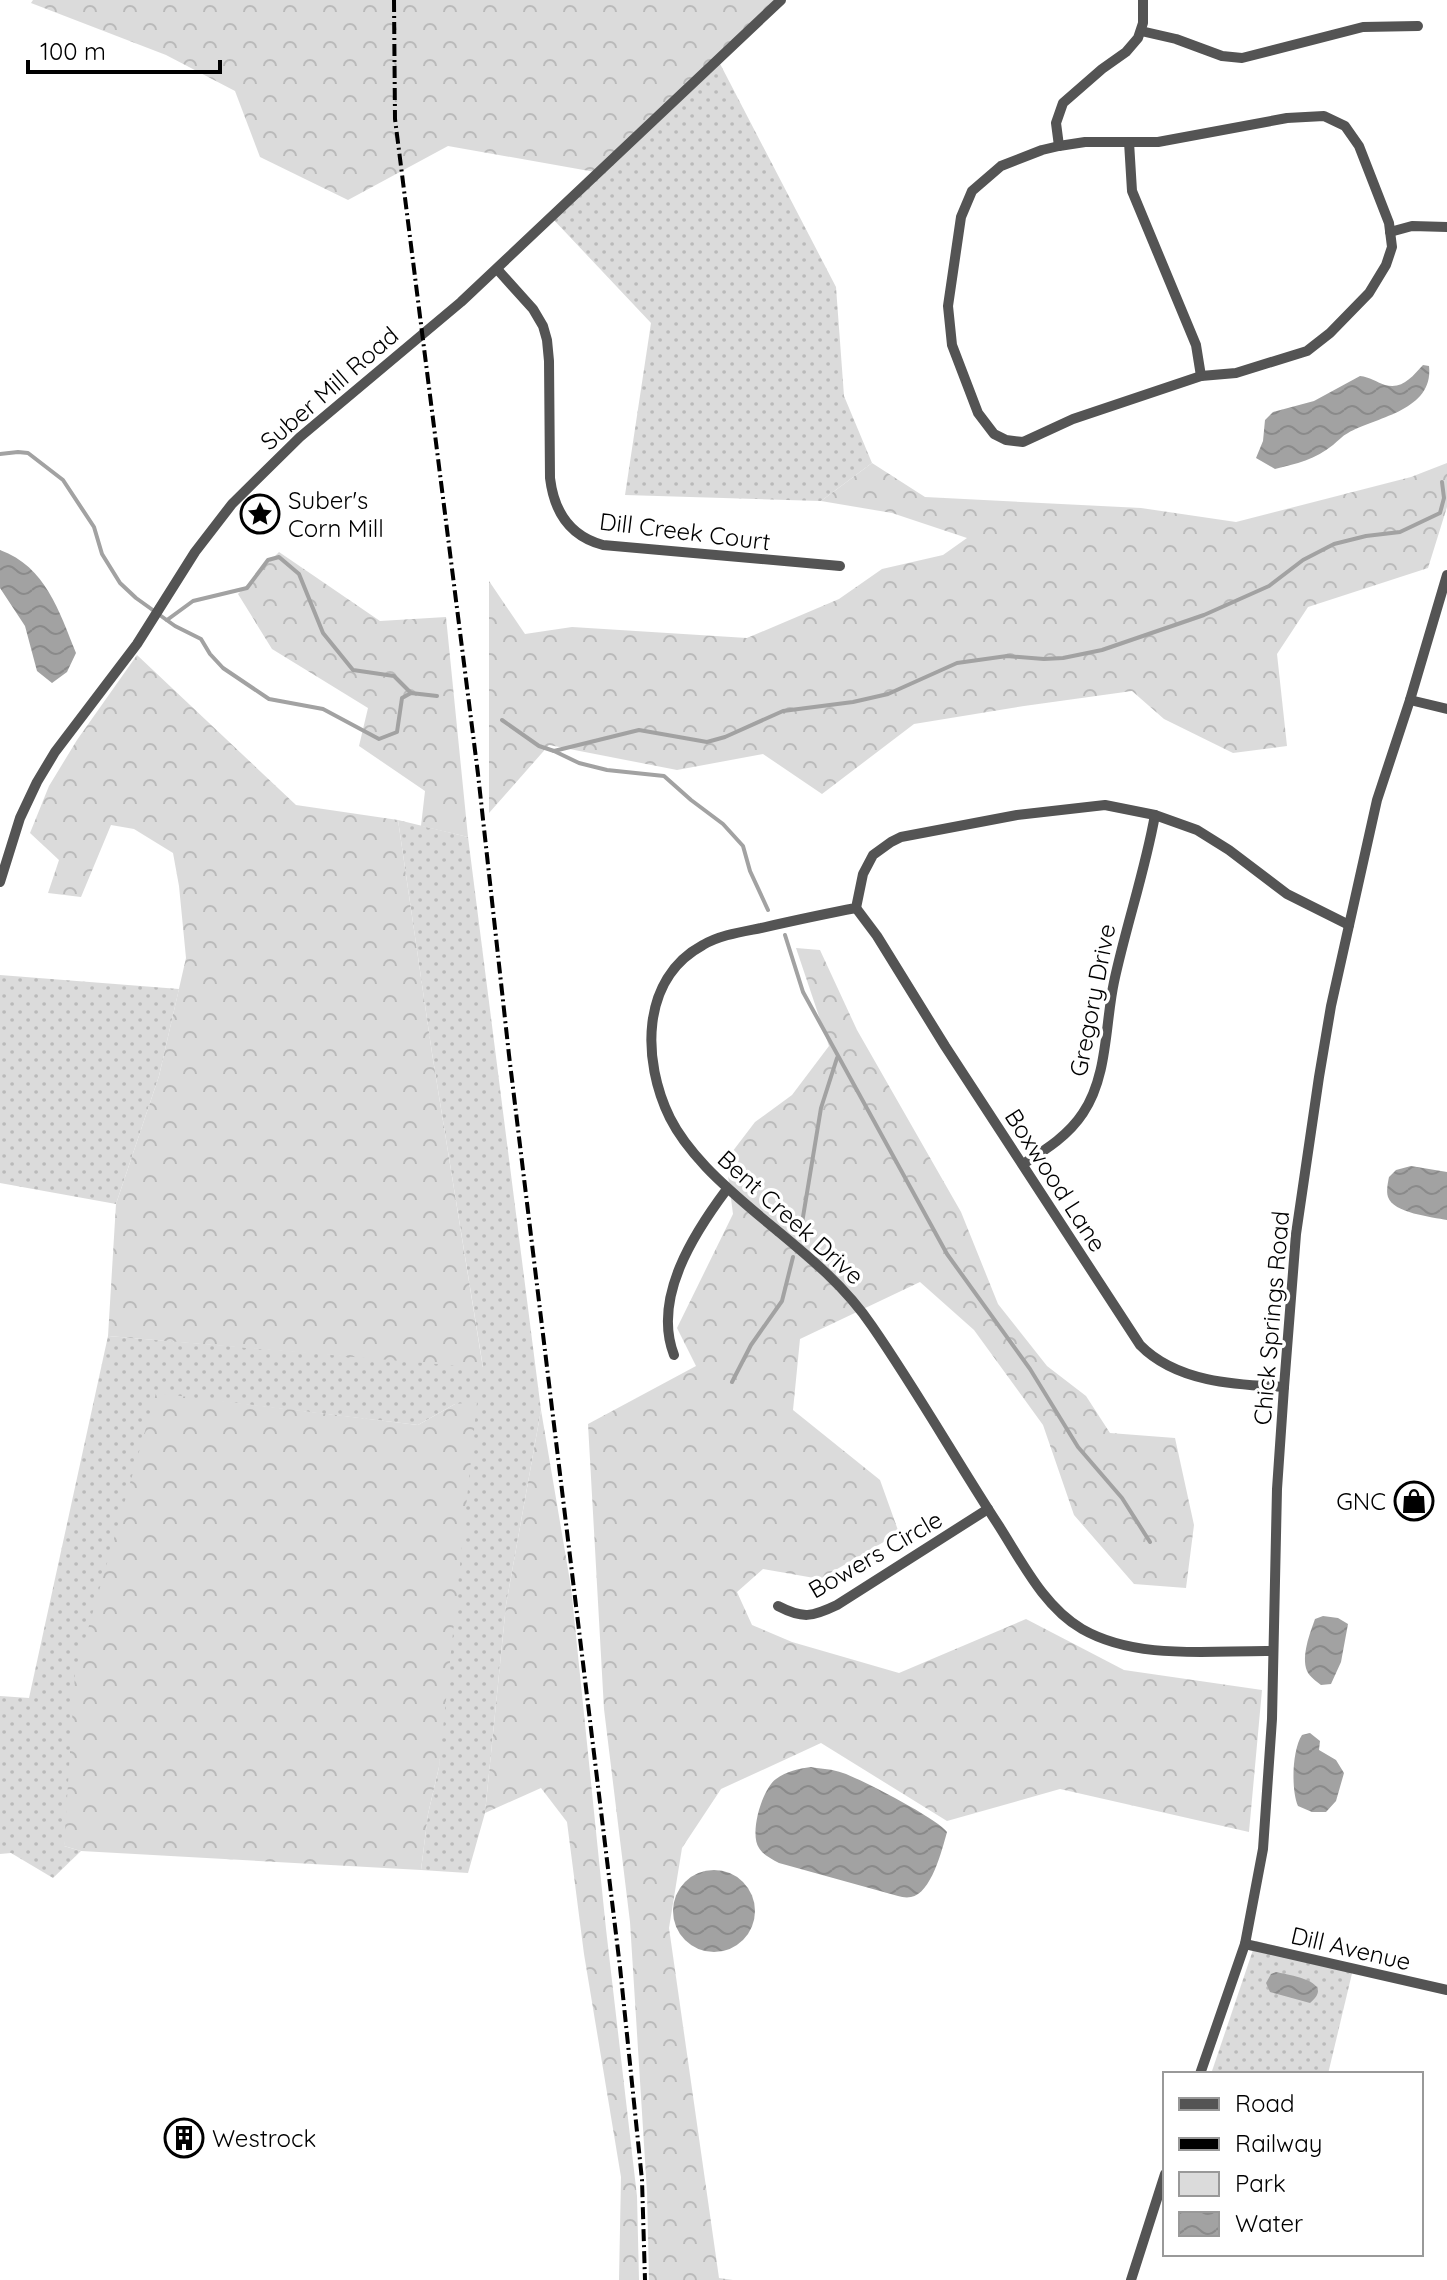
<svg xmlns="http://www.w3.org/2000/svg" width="1447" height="2280" viewBox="0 0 1447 2280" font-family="Quicksand,sans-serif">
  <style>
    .green { fill: url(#green-dots) }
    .forest { fill: url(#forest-crowns) }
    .water { fill: url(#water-waves) }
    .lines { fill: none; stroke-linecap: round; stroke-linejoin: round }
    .stream { stroke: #a2a2a2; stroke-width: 4 }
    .minor { stroke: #545454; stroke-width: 10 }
    .rail { stroke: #000; stroke-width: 4; stroke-dasharray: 12 4 2 4; stroke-linecap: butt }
    .labels { text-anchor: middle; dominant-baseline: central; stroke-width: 7; stroke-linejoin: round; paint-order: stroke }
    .street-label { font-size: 24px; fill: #000; stroke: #fff }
    .poi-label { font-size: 24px; fill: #000; stroke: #fff; text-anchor: start }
  </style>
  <defs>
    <pattern id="green-dots" width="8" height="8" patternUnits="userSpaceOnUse" patternTransform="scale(2)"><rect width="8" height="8" fill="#dbdbdb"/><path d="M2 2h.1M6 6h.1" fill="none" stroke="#bababa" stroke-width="1.8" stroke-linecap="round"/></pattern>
    <pattern id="forest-crowns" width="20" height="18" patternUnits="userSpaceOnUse" patternTransform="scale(2)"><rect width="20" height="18" fill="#dbdbdb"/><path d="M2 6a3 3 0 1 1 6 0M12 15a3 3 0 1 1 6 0" fill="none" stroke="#bababa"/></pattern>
    <pattern id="water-waves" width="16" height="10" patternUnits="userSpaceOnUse" patternTransform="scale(2)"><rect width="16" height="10" fill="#a2a2a2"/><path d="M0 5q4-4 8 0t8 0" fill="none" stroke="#8a8a8a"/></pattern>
  </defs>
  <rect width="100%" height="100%" fill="#fff"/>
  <g class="green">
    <path d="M716 56 836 287 844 396 872 463 821 501 625 495 651 323 552 218Z"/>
    <path d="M398 820 468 837 541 1410 506 1605 485 1813 468 1873 421 1870 428 1814 439 1767 455 1404 418 1425 156 1394 64 1846 81 1851 53 1878 11 1853 0 1854V1696L29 1698 108 1336 483 1367 432 1053Z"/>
    <path d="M0 975 179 989 159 1076 116 1204 0 1183Z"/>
    <path d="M1256 1941 1354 1965 1328 2074H1211Z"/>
  </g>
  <g class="forest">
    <path d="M33 0H774L595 172 448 146 348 200 260 157 235 91 166 55 31 3Z"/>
    <path d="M872 463 925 497 1141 508 1236 522 1411 477 1447 463V507L1428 568 1308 607 1277 654 1287 746 1233 753 1164 719 1132 691 1024 706 914 724 822 794 763 754 677 770 549 745 489 813V581L525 634 572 627 747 638 839 599 882 569 943 555 967 538 892 513 821 501Z"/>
    <path d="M279 552 380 621 446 617 468 837 421 826 425 791 359 746 368 708 272 649 238 594Z"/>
    <path d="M137 655 296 805 398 820 432 1053 483 1368 108 1336 116 1204 159 1076 186 958 179 886 173 853 134 829 111 825 81 897 48 893 59 860 30 833 49 786 77 740Z"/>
    <path d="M796 948 820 950 857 1030 961 1212 998 1304 1047 1366 1086 1396 1110 1433 1175 1438 1194 1525 1186 1588 1134 1584 1074 1515 1043 1425 974 1330 920 1282 800 1339 793 1410 880 1480 899 1533 820 1579 763 1569 737 1592 752 1625 792 1642 899 1673 1026 1619 1124 1670 1262 1690 1249 1832 1060 1789 947 1821 821 1743 721 1789 682 1848 669 1928 719 2278 733 2280H649L647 2192 630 1922 604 1709 588 1424 696 1366 677 1328 733 1214 726 1160 755 1122 792 1095 829 1046Z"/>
    <path d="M156 1393 418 1425 455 1404 477 1402 439 1767 428 1814 421 1870 81 1851 64 1846 75 1674Z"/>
    <path d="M541 1410 571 1587 606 1929 637 2196 639 2280H619L621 2177 584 1954 567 1822 541 1788 485 1813 506 1605Z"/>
  </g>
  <g class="water">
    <path d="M1423 365 1429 366C1434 411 1376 417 1348 433 1342 436 1338 441 1333 445 1316 459 1296 464 1275 469L1256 458 1263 441 1265 420 1273 412 1314 401 1360 376C1370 377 1376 382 1385 385 1402 390 1412 377 1423 365Z"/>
    <path d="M0 550C46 567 59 611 76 653L67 672 52 683 37 671 25 626 0 588Z"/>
    <path d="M1411 1166 1447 1172V1220C1432 1217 1393 1213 1388 1197 1386 1191 1388 1182 1389 1177L1396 1170Z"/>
    <path d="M1323 1616 1338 1618 1348 1624 1341 1662 1331 1684 1321 1685C1316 1681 1310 1677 1307 1671 1301 1656 1310 1633 1315 1619Z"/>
    <path d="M1310 1733 1320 1741 1319 1750 1336 1760 1344 1773 1336 1801 1326 1812H1312L1298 1806C1291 1790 1292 1750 1302 1735Z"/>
    <path d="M811 1767C821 1769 833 1769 843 1773 861 1779 938 1819 947 1832 942 1850 931 1894 911 1897 906 1898 902 1897 898 1896L779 1863C772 1859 763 1855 759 1848 749 1834 762 1789 776 1779 787 1771 798 1769 811 1767Z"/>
    <circle cx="714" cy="1911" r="41"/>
    <path d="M1276 1972C1288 1975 1337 1981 1310 2003L1270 1992 1266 1983 1271 1974Z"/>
  </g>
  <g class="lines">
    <g class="stream">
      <path d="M0 454 18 452 28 453 63 480 94 527 102 554 120 583 136 598 175 626 201 639 210 654 223 668 269 699 323 709 379 739 397 732 402 698 411 693 437 696"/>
      <path d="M167 620 193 601 247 588 268 560 279 557 299 574 323 633 353 670 394 676 411 693"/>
      <path d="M502 720 539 746 554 751 639 730 707 742 725 737 783 711 853 702 888 694 957 663 1007 656 1044 659 1063 658 1102 650 1204 615 1269 586 1303 560 1334 544 1366 536 1400 532 1440 513 1444 498 1442 482"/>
      <path d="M554 751 579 763 607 770 664 776 691 800 723 824 743 846 750 871 768 910"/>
      <path d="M785 935 803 992 947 1254 1030 1369 1078 1447 1122 1498 1150 1542"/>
      <path d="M802 1223 821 1108 837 1058"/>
      <path d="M732 1382 751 1345 782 1301 793 1257"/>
    </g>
    <g class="minor">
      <path d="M1141 31 1176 39 1222 56 1242 58 1363 27 1418 26"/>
      <path d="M1324 116 1345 126 1359 146 1389 223 1392 247 1386 265 1369 293 1330 333 1307 351 1236 373 1201 376 1073 419 1023 442 1006 440 994 434 978 413 952 345 948 306 961 217 972 191 1001 166 1042 150 1059 146 1085 142H1158L1287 118Z"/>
      <path d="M1129 142 1132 191 1196 345 1201 376"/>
      <path d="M1059 146 1056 123 1063 103 1102 69 1126 52 1138 38 1143 23V0"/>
      <path d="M1390 232 1412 226 1447 227"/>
      <path d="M497 269 533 309 543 326 547 340 549 361 550 478C554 511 569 536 603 545L840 566"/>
      <path d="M1410 700 1447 709"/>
      <path d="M0 882 20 818 37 782 55 752 137 644 195 552 232 504 300 437 461 302 781 0"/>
      <path d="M856 908 877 936 945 1046 1140 1345C1176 1382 1235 1385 1284 1387"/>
      <path d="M1023 1164C1045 1150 1068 1136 1083 1113 1108 1076 1105 1024 1114 982 1126 926 1145 871 1155 815"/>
      <path d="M674 1355C652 1298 694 1233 727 1189"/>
      <path d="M778 1606C803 1619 812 1617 837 1605L988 1509"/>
      <path d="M1273 1651C1212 1650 1138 1661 1082 1629 1044 1607 1022 1562 999 1526 956 1460 917 1391 872 1326 828 1261 759 1223 706 1167 692 1152 679 1136 670 1118 642 1061 640 979 703 945 720 935 741 932 761 928 792 921 824 914 856 908L863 874 873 855 891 842 901 837 1017 815 1105 805 1155 815 1197 830 1229 850 1287 894 1349 925"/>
      <path d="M1245 1944 1447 1990"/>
      <path d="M1200 2074 1245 1944 1263 1849 1272 1719 1277 1489 1284 1387 1296 1234 1319 1077 1331 1006 1377 800 1410 700 1447 575"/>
      <path d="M1131 2280 1165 2174"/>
    </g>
    <path class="rail" d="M394 0 395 119 478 774 509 1055 620 1967 642 2180 645 2280"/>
  </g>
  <defs>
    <g id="sight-ring" transform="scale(2)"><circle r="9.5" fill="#fff" stroke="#000" stroke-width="1.5"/><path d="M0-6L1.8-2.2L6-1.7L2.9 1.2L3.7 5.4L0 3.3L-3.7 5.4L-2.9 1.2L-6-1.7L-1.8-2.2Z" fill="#000"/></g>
    <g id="shop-ring" transform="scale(2)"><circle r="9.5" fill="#fff" stroke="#000" stroke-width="1.5"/><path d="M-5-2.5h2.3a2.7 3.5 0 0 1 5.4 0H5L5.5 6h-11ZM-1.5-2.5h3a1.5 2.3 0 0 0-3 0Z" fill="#000"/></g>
    <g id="building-ring" transform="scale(2)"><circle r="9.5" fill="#fff" stroke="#000" stroke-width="1.5"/><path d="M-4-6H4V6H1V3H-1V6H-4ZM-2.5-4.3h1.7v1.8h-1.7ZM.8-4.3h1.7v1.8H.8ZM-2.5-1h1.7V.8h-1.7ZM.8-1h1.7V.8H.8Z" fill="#000"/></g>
  </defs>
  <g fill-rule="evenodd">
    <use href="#sight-ring" x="260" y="514"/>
    <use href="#shop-ring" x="1414" y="1501"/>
    <use href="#building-ring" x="184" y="2138"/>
  </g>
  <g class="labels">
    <g class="street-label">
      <text transform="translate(329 388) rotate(-41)">Suber Mill Road</text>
      <text transform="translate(685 531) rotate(7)">Dill Creek Court</text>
      <text transform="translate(1092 1000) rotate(-79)">Gregory Drive</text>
      <text transform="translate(1056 1180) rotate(57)">Boxwood Lane</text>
      <text transform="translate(791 1217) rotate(42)">Bent Creek Drive</text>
      <text transform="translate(1271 1318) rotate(-85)">Chick Springs Road</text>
      <text transform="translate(875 1554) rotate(-30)">Bowers Circle</text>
      <text transform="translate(1351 1948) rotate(13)">Dill Avenue</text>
    </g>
    <g class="poi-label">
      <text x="288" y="500">Suber's<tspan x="288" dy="28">Corn Mill</tspan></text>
      <text x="1386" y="1501" text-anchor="end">GNC</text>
      <text x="212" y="2138">Westrock</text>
    </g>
  </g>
  <rect x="1163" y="2072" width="260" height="184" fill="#ffffff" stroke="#999999" stroke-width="2"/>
  <rect x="1179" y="2098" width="40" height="12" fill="#545454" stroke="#999999" stroke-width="2"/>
  <text x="1235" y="2112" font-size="24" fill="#000000">Road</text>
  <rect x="1179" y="2138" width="40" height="12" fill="#000000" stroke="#999999" stroke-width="2"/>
  <text x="1235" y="2152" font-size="24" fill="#000000">Railway</text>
  <rect x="1179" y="2172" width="40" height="24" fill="#dbdbdb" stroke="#999999" stroke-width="2"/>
  <text x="1235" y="2192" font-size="24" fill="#000000">Park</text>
  <rect x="1179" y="2212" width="40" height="24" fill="url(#water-waves)" stroke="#999999" stroke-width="2"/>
  <text x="1235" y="2232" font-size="24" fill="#000000">Water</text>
  <path d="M28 60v12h192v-12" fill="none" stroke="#000000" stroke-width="4"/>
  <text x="40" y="60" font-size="24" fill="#000000" stroke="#ffffff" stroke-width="6" paint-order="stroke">100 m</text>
</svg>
